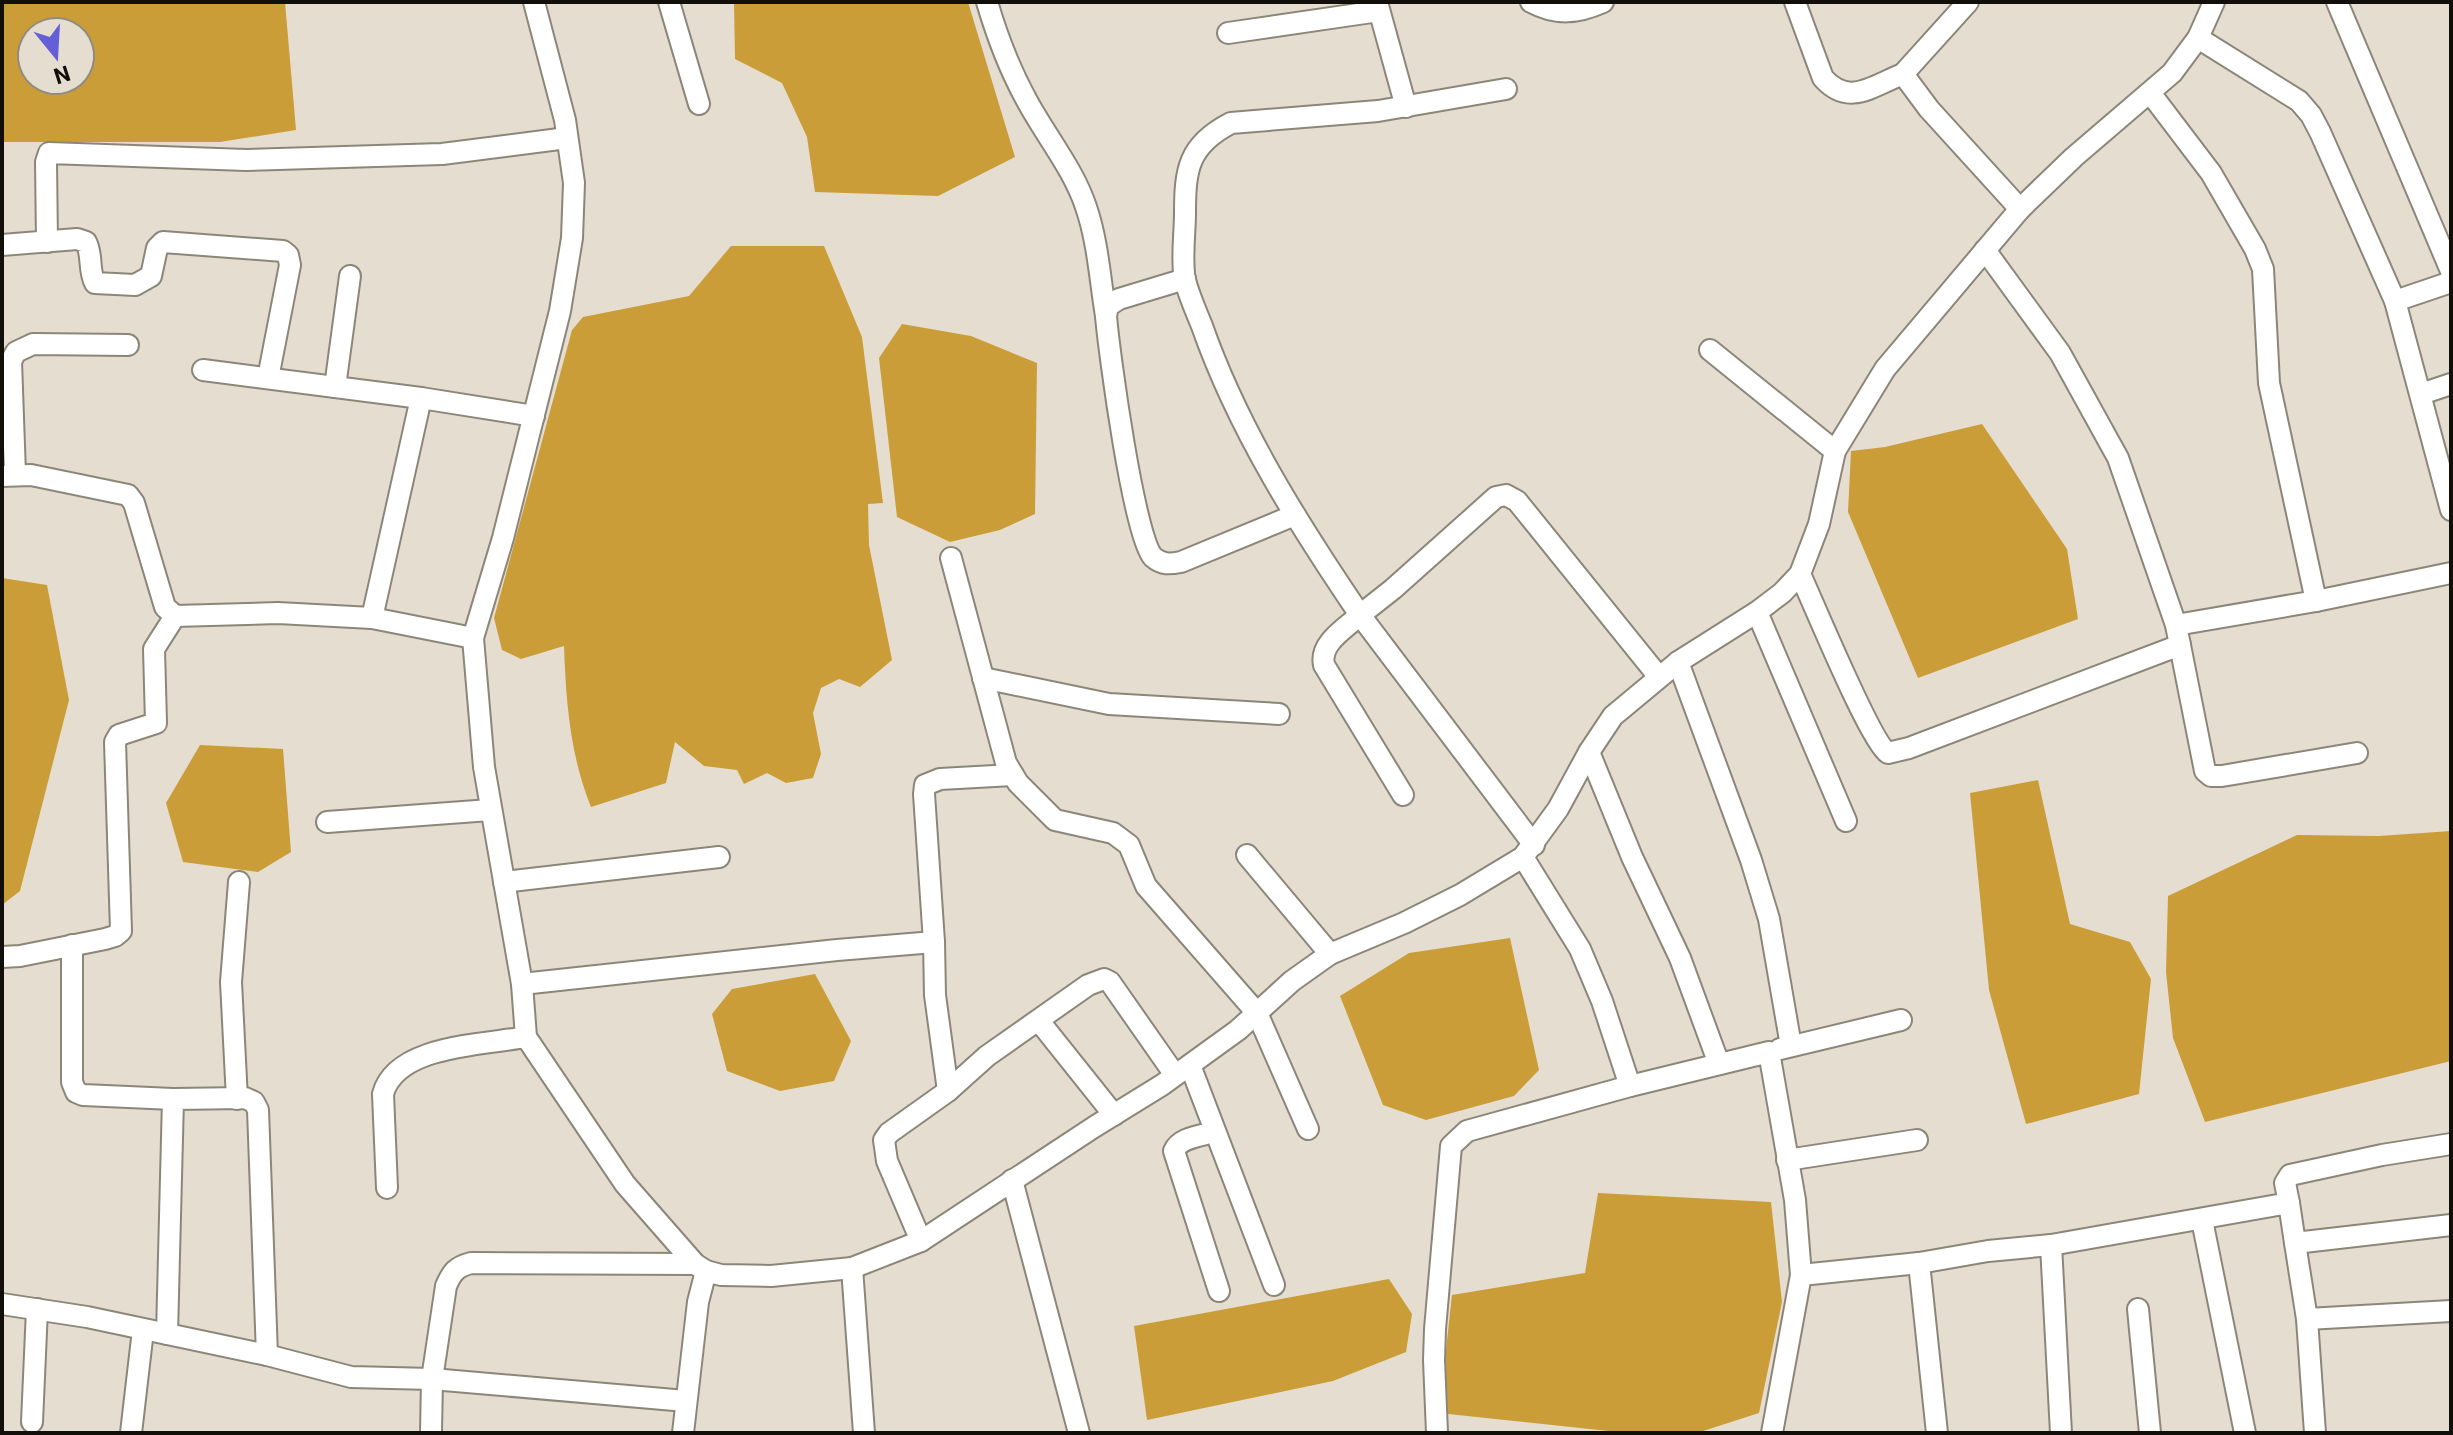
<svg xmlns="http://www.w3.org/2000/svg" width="2453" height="1435" viewBox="0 0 2453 1435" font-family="Roboto,sans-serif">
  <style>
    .water { fill: #ca9d39; fill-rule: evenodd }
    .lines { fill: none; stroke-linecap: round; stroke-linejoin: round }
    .minor-casing { stroke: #8c8679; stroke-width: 24 }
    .minor { stroke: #fff; stroke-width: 20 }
  </style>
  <rect width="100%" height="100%" fill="#e5ded0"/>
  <g class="water">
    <path d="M2 2H285L296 130 220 142H2ZM80 32V80H32V32Z"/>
    <path d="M734 2H968L1015 157 938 196 815 192 807 137 782 83 735 59Z"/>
    <path d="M731 246H824L862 337 883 503 868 504 869 545 892 660 860 687 839 679 821 688 813 713 821 754 813 778 786 783 767 773 744 784 737 770 704 766 675 742 666 783 591 807C570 755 566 702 564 646L521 659 502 650 494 618 572 330 583 317 689 296Z"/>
    <path d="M902 324 971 336 1037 363 1035 514 1000 530 950 542 897 517 879 358Z"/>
    <path d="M1982 424 2067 549 2078 619 1918 678 1848 512 1851 451 1885 447Z"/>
    <path d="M2 578 47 585 69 700 20 891 2 905Z"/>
    <path d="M200 745 283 749 291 852 258 872 183 862 166 803Z"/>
    <path d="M2038 780 2070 924 2130 942 2151 979 2139 1094 2026 1124 1989 990 1970 793Z"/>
    <path d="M2451 831V1061L2205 1122 2173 1038 2166 972 2168 896 2297 835 2379 836Z"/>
    <path d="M1510 938 1539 1070 1514 1096 1426 1120 1383 1105 1340 996 1409 953Z"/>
    <path d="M815 974 851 1041 834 1081 780 1091 727 1071 712 1014 732 989Z"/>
    <path d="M1598 1193 1771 1202 1782 1302 1759 1413 1697 1433H1627L1439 1413 1452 1295 1585 1273Z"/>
    <path d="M1389 1279 1412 1314 1406 1352 1333 1381 1147 1420 1134 1326Z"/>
  </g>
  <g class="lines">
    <g class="minor-casing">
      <g id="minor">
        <path d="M534 2 565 120 574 183 572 238 560 311 503 538 473 638 484 767 522 984 526 1037 625 1184 695 1264 706 1271"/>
        <path d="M669 2 699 104"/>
        <path d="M987 2C997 36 1009 68 1026 99 1045 135 1073 168 1086 207 1098 242 1100 280 1106 316"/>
        <path d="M1377 2 1406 107"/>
        <path d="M1531 2C1557 16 1578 13 1603 2"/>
        <path d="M1795 2 1823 78C1849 107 1872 86 1903 74L1929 109 2020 209"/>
        <path d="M2337 2 2451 271"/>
        <path d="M1228 33 1379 11"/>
        <path d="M2198 38 2299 101 2311 115 2320 132 2395 301 2451 510"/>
        <path d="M1903 74 1968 2"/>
        <path d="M2151 94 2211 173 2255 249 2263 269 2269 383 2316 601 2176 625"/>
        <path d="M47 242 46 162 49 153 246 160 442 154 567 138"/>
        <path d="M2 245 77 239 86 242C93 255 88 270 95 283L135 285 151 276 157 248 163 242 283 251 288 255 290 265 268 378"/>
        <path d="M1985 250 2060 353 2118 458 2176 625 2205 771 2211 776H2222L2357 753"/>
        <path d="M1185 279 1119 299 1108 306 1106 316C1109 352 1134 537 1153 557 1162 565 1170 564 1181 562L1295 515"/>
        <path d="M2395 301 2451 282"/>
        <path d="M1710 350 1835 451"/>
        <path d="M203 370 421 398 534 416"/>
        <path d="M335 387 350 276"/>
        <path d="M2421 394 2451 384"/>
        <path d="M15 474 11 361 16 352 33 344 128 345"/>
        <path d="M2 476 31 475 128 495 134 503 165 607 175 616 278 613 372 618 473 638"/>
        <path d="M951 558 1006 763 1018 783 1055 820 1113 833 1129 845 1146 886 1257 1013 1308 1129"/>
        <path d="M1800 574C1813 602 1871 743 1888 753L1909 748 2180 645"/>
        <path d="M2316 601 2451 573"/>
        <path d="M1757 612 1846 821"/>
        <path d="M372 618 421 398"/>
        <path d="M1678 662 1751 860 1769 919 1791 1046"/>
        <path d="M983 678 1109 704 1279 714"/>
        <path d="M1589 752 1632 857 1680 958 1719 1064"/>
        <path d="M1403 795 1324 665C1319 643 1346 628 1360 615 1299 525 1238 429 1202 326 1196 311 1189 296 1185 280 1181 260 1185 234 1185 213 1185 170 1188 145 1231 123L1378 111 1506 89"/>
        <path d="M327 822 490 810"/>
        <path d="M1534 845 1360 615 1393 589 1496 497 1506 495 1517 501 1659 677"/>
        <path d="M1247 855 1330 954"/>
        <path d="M1523 857 1580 949 1602 1001 1630 1086 1769 1052 1795 1200 1801 1275 1919 1263 1988 1251 2051 1245 2289 1203 2295 1243 2451 1225"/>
        <path d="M504 882 719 857"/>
        <path d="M72 945V1082L76 1092 83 1095 173 1099"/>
        <path d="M2 957 20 956 105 939 115 936 121 931 115 742 119 735 156 723 154 649 175 616"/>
        <path d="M522 984 837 950 934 942"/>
        <path d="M1039 1021 1114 1115"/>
        <path d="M1780 1049 1901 1020"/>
        <path d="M1190 1065 1274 1285"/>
        <path d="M948 1091 935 995 934 942 924 794 925 785 940 779 1013 775"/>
        <path d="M237 1099 231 982 239 882"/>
        <path d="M1214 1132C1201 1136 1180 1137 1174 1151L1219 1291"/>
        <path d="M1787 1160 1917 1140"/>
        <path d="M1012 1180 1079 1433"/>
        <path d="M387 1188 383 1094C396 1045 483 1045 526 1037"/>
        <path d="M2289 1203 2285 1183 2290 1175 2382 1155 2451 1144"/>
        <path d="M2202 1220 2245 1433"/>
        <path d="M921 1241 887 1161 884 1140 889 1133 948 1091 987 1056 1088 985 1104 979 1110 982 1175 1075"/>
        <path d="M2295 1243 2307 1319 2315 1433"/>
        <path d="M2051 1245 2061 1433"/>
        <path d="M1919 1263 1937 1433"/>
        <path d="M852 1268 864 1433"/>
        <path d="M2 1304 87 1317 267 1355 351 1377 432 1379 686 1401"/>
        <path d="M2138 1309 2150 1433"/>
        <path d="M2307 1319 2451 1311"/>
        <path d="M167 1334 173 1099 245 1098 254 1102 258 1110 267 1355"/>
        <path d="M32 1422 37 1309"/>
        <path d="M131 1433 143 1330"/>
        <path d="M431 1433 432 1379 446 1286C452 1272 456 1267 471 1263L695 1264"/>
        <path d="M683 1433 698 1302 706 1271 721 1275 771 1276 852 1268 921 1241 1094 1127 1162 1085 1238 1030 1292 981 1330 954 1404 923 1460 895 1523 857 1558 809 1589 752 1613 716 1678 662 1757 612 1782 593 1800 574 1819 524 1835 451 1885 369 2020 209 2074 157 2172 73 2198 38 2214 2"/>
        <path d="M1437 1433 1434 1360 1435 1329 1451 1146 1467 1131 1630 1086"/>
        <path d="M1772 1433 1801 1275"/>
      </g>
    </g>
    <use href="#minor" class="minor"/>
  </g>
  <rect width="2453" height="1435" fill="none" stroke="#120f0b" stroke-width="8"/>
  <g transform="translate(56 56) rotate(162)"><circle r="38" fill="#e5ded0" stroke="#918b81" stroke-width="2"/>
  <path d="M0-6L14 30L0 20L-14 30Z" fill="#645ed7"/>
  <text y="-12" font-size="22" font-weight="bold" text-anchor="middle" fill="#120f0b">N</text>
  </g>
</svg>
